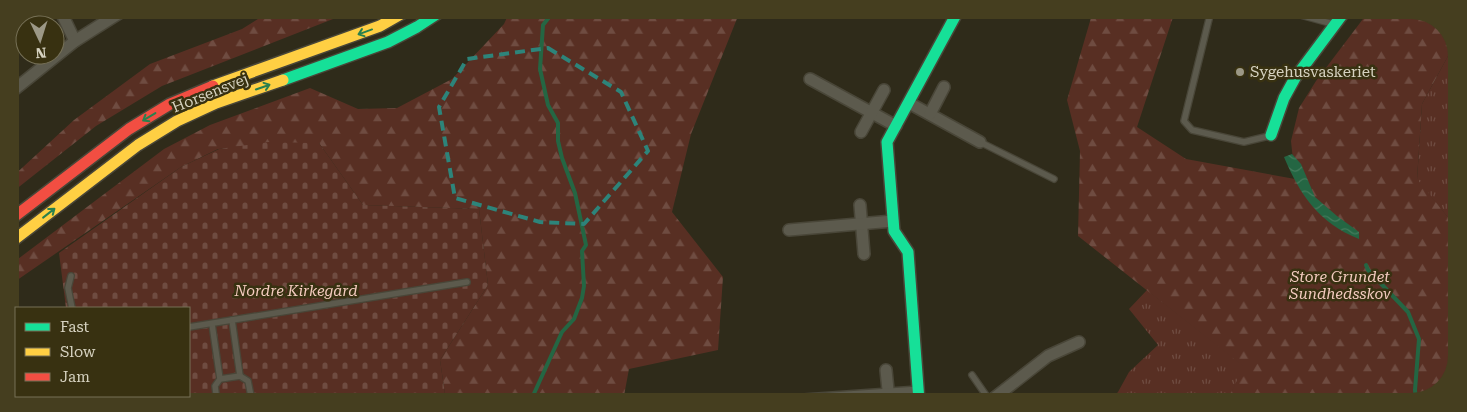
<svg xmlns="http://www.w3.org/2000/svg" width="1467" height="412" viewBox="0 0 1467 412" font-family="'Roboto Serif',serif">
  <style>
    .grass { fill: url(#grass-tufts) }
    .forest { fill: url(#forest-firs) }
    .cemetery { fill: url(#cemetery-stones) }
    .water { fill: url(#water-waves) }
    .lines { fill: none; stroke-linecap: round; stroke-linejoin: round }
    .stream { stroke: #246643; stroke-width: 4 }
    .lane-casing { stroke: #494638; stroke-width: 8 }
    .street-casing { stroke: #494638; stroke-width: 14 }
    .fast-casing { stroke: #494638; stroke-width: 14 }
    .slow-casing { stroke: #494638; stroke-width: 14 }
    .jam-casing { stroke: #494638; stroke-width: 14 }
    .lane { stroke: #5c5a4d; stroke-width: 5.5 }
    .street { stroke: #5c5a4d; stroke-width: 11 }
    .fast { stroke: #16e098; stroke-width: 11 }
    .slow { stroke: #ffcf43; stroke-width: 11 }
    .jam { stroke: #f24e42; stroke-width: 11 }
    .oneway { stroke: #29804e }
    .marked { fill: none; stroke: #2d847a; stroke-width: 4; stroke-dasharray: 10 6; stroke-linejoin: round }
    .poi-dot { fill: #9c9886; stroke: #383111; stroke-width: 2 }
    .labels { text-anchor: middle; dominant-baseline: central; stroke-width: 5; stroke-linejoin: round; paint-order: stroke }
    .poi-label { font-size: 15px; fill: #d6d2c0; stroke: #383111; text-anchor: start }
    .street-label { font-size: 15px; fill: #d6d2c0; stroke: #383111 }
    .park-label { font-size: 15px; font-style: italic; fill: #f4cbbf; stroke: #383111 }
  </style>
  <defs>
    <pattern id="grass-tufts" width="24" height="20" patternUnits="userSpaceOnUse" patternTransform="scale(1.25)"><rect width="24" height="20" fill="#582f23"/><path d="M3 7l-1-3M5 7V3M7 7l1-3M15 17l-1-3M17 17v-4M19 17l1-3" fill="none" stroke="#6f4c41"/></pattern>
    <pattern id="forest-firs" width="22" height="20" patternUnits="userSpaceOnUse" patternTransform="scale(1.25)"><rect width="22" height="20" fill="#582f23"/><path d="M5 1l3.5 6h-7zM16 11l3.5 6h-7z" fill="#6f4c41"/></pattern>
    <pattern id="cemetery-stones" width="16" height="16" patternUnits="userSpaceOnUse" patternTransform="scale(1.25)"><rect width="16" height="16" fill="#582f23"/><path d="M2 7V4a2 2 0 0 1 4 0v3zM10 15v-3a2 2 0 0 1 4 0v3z" fill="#6f4c41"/></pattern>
    <pattern id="water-waves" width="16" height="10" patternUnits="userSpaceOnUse" patternTransform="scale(1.25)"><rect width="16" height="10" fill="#246643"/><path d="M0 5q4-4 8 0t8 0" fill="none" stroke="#437b5c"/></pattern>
  </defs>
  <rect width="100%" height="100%" fill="#2f2b1a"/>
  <g class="grass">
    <path d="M1457 53 1456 227 1417 180 1422 104 1448 56Z"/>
    <path d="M1147 290 1245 367 1226 402H1108L1118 392 1129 372 1158 345 1129 309Z"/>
  </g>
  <g class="forest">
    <path d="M272 10H356L162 86 96 126 10 194V179L74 120 150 64 242 29Z"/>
    <path d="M510 11H740L691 134 672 212 723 277 718 350 629 369 623 401H446L440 360 488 285 479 209 363 205 319 143 218 149 181 167 10 285V265L164 149 210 125 310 88 358 109 397 108 452 79 504 24Z"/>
    <path d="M1093 11H1175L1137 127 1186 159 1295 179 1291 141 1299 108 1316 81 1369 11 1422 12 1446 26 1457 53 1448 56 1422 104 1417 179 1456 227 1455 367 1439 392 1411 402H1226L1244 367 1078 236 1080 151 1067 100Z"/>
  </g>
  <path class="cemetery" d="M268 142 319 143 363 205 479 209 488 285 440 360 446 401H66L65 396H189V308H66L59 253 181 167 219 149Z"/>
  <path class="water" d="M1292 154 1301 164 1315 197 1337 216 1359 232V239C1319 223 1300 195 1284 157Z"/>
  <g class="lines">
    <g class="stream">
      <path d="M1366 265 1368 270 1408 312 1419 339 1415 390 1416 400"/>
      <path d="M532 401V398L562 332 574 319 582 298 584 286 582 251 586 245 575 193 562 158 558 141V123L548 105 540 69 543 25 554 11"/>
    </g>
    <g class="lane-casing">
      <g id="lane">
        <path d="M1211 11 1184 121 1192 130 1244 142 1269 136"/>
        <path d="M1293 13 1333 24"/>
        <path d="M980 142 1054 179"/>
        <path d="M71 276 68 288 72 308"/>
        <path d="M232 320 240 376"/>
        <path d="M212 324 220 379"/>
        <path d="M189 327 467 282"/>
        <path d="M972 375 990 401"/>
        <path d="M217 401 215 386 220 379 240 376 248 381 252 401"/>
      </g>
    </g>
    <g class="street-casing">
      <g id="street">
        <path d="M60 10 75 41"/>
        <path d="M810 79 896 126"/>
        <path d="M10 93 75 41 124 10"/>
        <path d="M909 103 980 142"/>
        <path d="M930 114 944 87"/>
        <path d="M861 132 884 90"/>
        <path d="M860 205 864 254"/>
        <path d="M789 230 893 221"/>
        <path d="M10 356 16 355"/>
        <path d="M886 370 889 400"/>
        <path d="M55 396V401"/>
        <path d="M790 401 918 392"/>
        <path d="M989 402 1048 356 1079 342"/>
      </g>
    </g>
    <g class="fast-casing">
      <g id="fast">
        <path d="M283 80 388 42 417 27 443 10"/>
        <path d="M1271 135 1284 98 1295 78 1345 11"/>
        <path d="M919 401 908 252 894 231 887 142 958 11"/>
      </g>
    </g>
    <g class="slow-casing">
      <g id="slow">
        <path d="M213 86 380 26 408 10"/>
        <path d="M10 243 138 145 177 121 216 103 283 80"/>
      </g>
    </g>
    <g class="jam-casing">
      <path id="jam" d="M10 220 129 129 170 104 213 86"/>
    </g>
    <use href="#lane" class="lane"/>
    <use href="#street" class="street"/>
    <use href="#fast" class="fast"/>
    <use href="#slow" class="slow"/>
    <use href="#jam" class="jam"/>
  </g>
  <defs><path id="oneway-shaft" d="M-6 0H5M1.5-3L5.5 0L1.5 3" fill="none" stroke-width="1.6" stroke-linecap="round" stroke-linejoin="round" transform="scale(1.25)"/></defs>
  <g class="oneway">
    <use href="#oneway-shaft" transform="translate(365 32) rotate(160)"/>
    <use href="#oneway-shaft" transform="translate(263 87) rotate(-19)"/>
    <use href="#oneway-shaft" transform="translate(149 117) rotate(149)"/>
    <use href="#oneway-shaft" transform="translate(49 213) rotate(-38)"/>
  </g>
  <path class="marked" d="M548 48 621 92 648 151 584 224 540 222 455 198 439 107 467 59Z"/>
  <circle class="poi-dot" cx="1240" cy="72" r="5"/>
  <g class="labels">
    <g class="poi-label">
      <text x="1250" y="72">Sygehusvaskeriet</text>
    </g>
    <g class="street-label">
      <text transform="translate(210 93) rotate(-22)">Horsensvej</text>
    </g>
    <g class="park-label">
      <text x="1340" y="277">Store Grundet<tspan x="1340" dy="17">Sundhedsskov</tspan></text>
      <text x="296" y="291">Nordre Kirkegård</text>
    </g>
  </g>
  <path d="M0 0H1467V412H0ZM56 19H1411A37 37 0 0 1 1448 56V356A37 37 0 0 1 1411 393H56A37 37 0 0 1 19 356V56A37 37 0 0 1 56 19Z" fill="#453e1f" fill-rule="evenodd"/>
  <rect x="15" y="307" width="175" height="90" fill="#383111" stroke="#777157"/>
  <rect x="25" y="323" width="25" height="8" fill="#16e098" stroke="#777157"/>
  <text x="60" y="332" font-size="15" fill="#d6d2c0">Fast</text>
  <rect x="25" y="348" width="25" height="8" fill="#ffcf43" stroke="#777157"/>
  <text x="60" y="357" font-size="15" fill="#d6d2c0">Slow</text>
  <rect x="25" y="373" width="25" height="8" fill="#f24e42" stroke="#777157"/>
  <text x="60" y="382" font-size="15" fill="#d6d2c0">Jam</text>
  <g transform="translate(40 40) rotate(176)"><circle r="24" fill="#383111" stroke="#777157"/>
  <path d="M0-4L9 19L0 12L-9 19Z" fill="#9c9886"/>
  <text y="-8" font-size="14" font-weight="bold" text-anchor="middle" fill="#d6d2c0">N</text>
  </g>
</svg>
